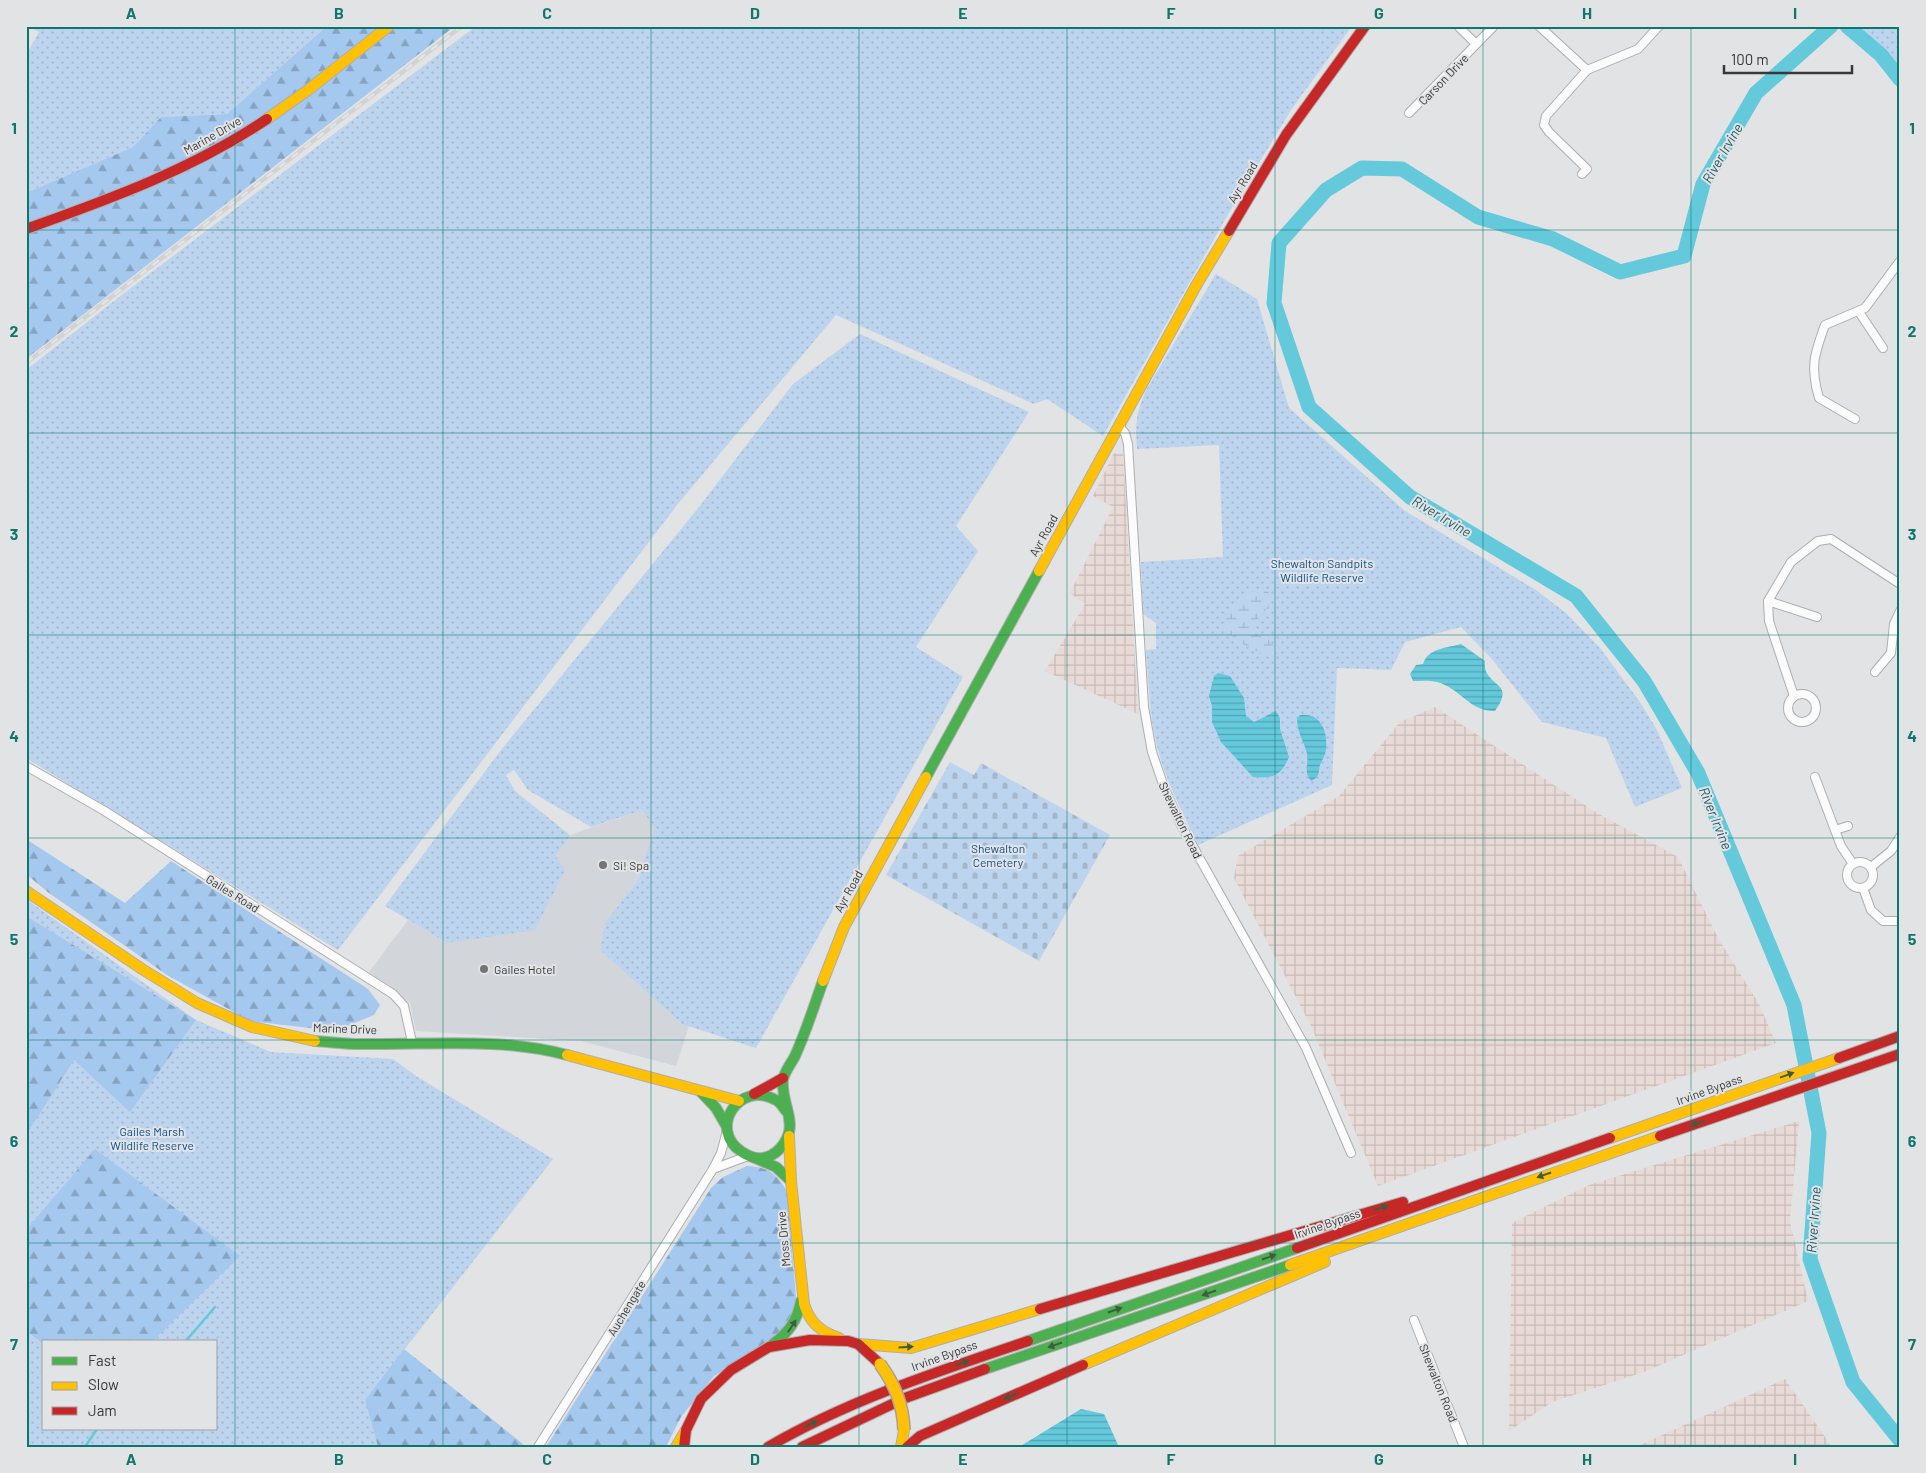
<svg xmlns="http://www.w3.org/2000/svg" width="1926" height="1473" viewBox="0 0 1926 1473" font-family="Barlow,sans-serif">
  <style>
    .built { fill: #d2d5da }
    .industrial { fill: url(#industrial-grid) }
    .grass { fill: url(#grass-dots); fill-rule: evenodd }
    .forest { fill: url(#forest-firs) }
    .wetland { fill: url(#wetland-marsh) }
    .cemetery { fill: url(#cemetery-stones) }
    .water { fill: url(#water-rules) }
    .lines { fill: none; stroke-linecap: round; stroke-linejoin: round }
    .stream { stroke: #63c9db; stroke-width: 2.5 }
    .river { stroke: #63c9db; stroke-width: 15 }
    .street-casing { stroke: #aeaeaf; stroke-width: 10 }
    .fast-casing { stroke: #aeaeaf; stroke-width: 12 }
    .slow-casing { stroke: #aeaeaf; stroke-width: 12 }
    .jam-casing { stroke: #aeaeaf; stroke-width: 12 }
    .street { stroke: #fbfbfb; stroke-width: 8 }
    .fast { stroke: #4caf50; stroke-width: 10 }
    .slow { stroke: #ffc107; stroke-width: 10 }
    .jam { stroke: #c62828; stroke-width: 10 }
    .rail-casing { stroke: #d2d2d2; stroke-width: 4.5 }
    .rail { stroke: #e1e3e5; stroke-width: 2.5; stroke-dasharray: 8; stroke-linecap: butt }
    .slow-bridge-casing { stroke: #a9a09b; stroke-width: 14; stroke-linecap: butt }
    .slow-bridge { stroke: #ffc107; stroke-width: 11 }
    .oneway { fill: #3f5c41 }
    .grid { fill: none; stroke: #0f766e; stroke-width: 1; stroke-opacity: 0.55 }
    .poi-dot { fill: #747476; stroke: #e1e3e5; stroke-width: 2 }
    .labels { text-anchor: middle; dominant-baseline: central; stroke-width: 4; stroke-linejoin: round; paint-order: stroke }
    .street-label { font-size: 12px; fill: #39393a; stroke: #e1e3e5 }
    .park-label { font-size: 12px; fill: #0f5190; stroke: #e1e3e5 }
    .poi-label { font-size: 12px; fill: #39393a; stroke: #e1e3e5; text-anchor: start }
    .water-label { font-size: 14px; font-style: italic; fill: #245c67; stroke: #e1e3e5 }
    .neatline { fill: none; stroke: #0f766e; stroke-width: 2 }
    .grid-label { font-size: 16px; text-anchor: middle; font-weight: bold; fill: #0f766e }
  </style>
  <defs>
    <pattern id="industrial-grid" width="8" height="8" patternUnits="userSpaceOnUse" patternTransform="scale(1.25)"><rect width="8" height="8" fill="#e8dad6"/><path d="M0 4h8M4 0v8" fill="none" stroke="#c8bcb8"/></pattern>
    <pattern id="grass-dots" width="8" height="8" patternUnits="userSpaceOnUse" patternTransform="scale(1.25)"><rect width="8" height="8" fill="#bdd4ee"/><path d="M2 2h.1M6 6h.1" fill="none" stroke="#a3b7cd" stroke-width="1.8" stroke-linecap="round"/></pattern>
    <pattern id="forest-firs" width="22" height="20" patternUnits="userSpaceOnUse" patternTransform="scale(1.25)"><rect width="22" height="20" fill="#a5c8ee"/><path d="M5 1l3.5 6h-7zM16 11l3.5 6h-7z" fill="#87a3c2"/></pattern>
    <pattern id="wetland-marsh" width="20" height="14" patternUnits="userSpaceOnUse" patternTransform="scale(1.25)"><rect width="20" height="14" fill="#bdd4ee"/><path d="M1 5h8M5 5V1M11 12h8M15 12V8" fill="none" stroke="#a3b7cd"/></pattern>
    <pattern id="cemetery-stones" width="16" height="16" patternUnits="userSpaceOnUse" patternTransform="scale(1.25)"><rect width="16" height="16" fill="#bdd4ee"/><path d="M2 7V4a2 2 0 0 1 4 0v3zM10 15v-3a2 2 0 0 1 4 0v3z" fill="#a3b7cd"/></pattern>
    <pattern id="water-rules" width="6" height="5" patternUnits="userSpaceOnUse" patternTransform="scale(1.25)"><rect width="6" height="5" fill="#63c9db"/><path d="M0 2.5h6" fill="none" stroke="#53a4b3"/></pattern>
  </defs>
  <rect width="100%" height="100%" fill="#e2e3e4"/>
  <path class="built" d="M642 810 656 828 638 880 605 923 600 950 682 1024 689 1026 676 1066 581 1041 416 1031 410 1003 369 972 408 920 447 943 556 856 570 835Z"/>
  <g class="industrial">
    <path d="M1114 453 1123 454 1138 714 1045 671 1085 604 1070 593 1113 507 1093 496Z"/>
    <path d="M1435 707 1597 813 1678 857 1718 938 1759 1004 1776 1043 1378 1186 1311 1026 1234 878 1238 856 1339 796 1400 722Z"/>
    <path d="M1799 1121 1790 1221 1808 1301 1644 1372 1552 1402 1509 1431 1512 1223 1589 1185Z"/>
    <path d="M1785 1379 1832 1447H1636Z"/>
  </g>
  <g class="grass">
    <path d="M28 26H327L227 114 161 117 133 147 26 193V55L39 32Z"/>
    <path d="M476 26H1352L1291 110 1227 216 1103 436 1047 399 1034 404 836 315 677 505 338 950 26 758V370L123 294Z"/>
    <path d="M1855 26H1900V71C1890 51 1869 41 1855 26Z"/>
    <path d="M1216 274 1257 299 1289 408 1405 511 1536 590 1566 613 1600 648 1640 702 1657 730 1682 788 1635 807 1606 738 1542 722 1490 657 1461 627 1405 642 1391 670 1337 668 1332 785 1198 845C1184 815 1168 786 1159 753 1149 720 1149 684 1146 650L1156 649V623L1143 614 1141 562 1223 557 1219 445 1137 449C1135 424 1136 414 1146 390Z"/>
    <path d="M860 334 1029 412 956 526 978 551 916 647 963 677 756 1048 682 1024 600 950 605 923 638 880 655 828 642 810 591 827 528 790 514 770 506 775 515 791 570 835 556 856 565 870 535 930 447 943 385 906 501 750 699 507 793 384Z"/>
    <path d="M26 899 196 1020 271 1052 393 1059 416 1076 553 1159 365 1400 378 1447H26ZM44 1342H216V1429H44Z"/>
  </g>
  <g class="forest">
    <path d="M327 26H455L26 359V193L133 147 161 117 227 114Z"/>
    <path d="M26 839 125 903 171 861 368 989 380 1005 374 1015 335 1031 250 1021 167 975 49 893 26 874Z"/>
    <path d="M26 916 196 1020 130 1112 74 1060 26 1135Z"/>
    <path d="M95 1149 240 1256 152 1342H44V1344L26 1331V1230Z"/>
    <path d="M747 1166C768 1167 776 1173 787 1191L796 1297 791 1317 782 1332 714 1376 681 1417 666 1447H546L711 1188 723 1177Z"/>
    <path d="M404 1349 523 1444 521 1447H378L365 1400Z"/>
  </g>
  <path class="wetland" d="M1267 589C1278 607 1257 614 1252 629L1258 636H1268L1270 643 1278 647 1277 654C1267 659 1260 653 1252 649 1234 640 1214 626 1233 605 1237 601 1242 595 1248 593 1254 591 1260 591 1267 589Z"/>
  <path class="cemetery" d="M950 762 974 775 981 763 1110 835 1039 961 886 875Z"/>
  <g class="water">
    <path d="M1461 644 1485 661C1482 688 1518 680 1495 711 1470 712 1460 688 1437 682 1429 680 1421 681 1413 681L1410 674 1416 665 1423 664C1428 648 1447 648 1461 644Z"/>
    <path d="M1218 673 1230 676 1244 698 1246 716 1254 722 1276 711 1280 718V729L1289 757C1280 777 1274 778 1253 777L1221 742 1212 722V706L1209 696 1214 676Z"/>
    <path d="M1300 715C1321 713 1328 731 1326 750 1325 756 1322 760 1320 765 1318 774 1320 777 1311 781 1303 771 1309 764 1307 754 1304 740 1298 736 1297 719Z"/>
    <path d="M1081 1409 1104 1414 1119 1447H1019Z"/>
  </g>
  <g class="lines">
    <g class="stream">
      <path d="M185 1342 215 1307"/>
      <path d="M85 1447 97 1429"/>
    </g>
    <g class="river">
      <path d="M1831 26 1756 93 1703 184 1684 256 1620 272 1553 239 1478 217 1402 169 1362 168 1326 190 1279 243 1274 303 1309 407 1410 497 1576 596 1644 681 1698 773 1794 1005 1819 1133 1810 1259 1853 1382 1900 1440"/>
      <path d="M1847 26 1881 55 1900 79"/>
    </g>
    <g class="street-casing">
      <g id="street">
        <path d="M1458 26 1476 44"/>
        <path d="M1539 26 1587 70"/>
        <path d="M1409 113 1494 26"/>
        <path d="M1582 174 1587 169 1549 132 1544 125 1546 116 1587 70 1638 49 1659 26"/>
        <path d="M1859 312 1883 348"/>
        <path d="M1855 419 1819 398C1810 367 1814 355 1825 325L1865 308 1900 261"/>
        <path d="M1119 426 1125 433 1128 444 1144 707 1152 752 1164 787 1181 825 1306 1048 1351 1153"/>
        <path d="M1768 601 1817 617"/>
        <path d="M1875 672 1891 653 1894 624 1900 611"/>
        <circle cx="1802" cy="708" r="14"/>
        <path d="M1794 696 1769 621 1768 601 1791 562 1818 541 1831 539 1900 584"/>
        <path d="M26 766 103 810 393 994 404 1006 412 1042"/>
        <path d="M1815 777 1841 846 1853 864"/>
        <path d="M1835 830 1848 826"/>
        <circle cx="1860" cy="875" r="13"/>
        <path d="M1871 867 1891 851 1900 837"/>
        <path d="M1863 888 1871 910 1883 921H1900"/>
        <path d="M713 1169 748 1156"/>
        <path d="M1414 1320 1464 1447"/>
        <path d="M538 1447 713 1169 721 1153 727 1131"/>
      </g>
    </g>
    <g class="fast-casing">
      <g id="fast">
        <path d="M926 777 1039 571"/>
        <path d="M315 1041C330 1042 346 1044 361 1044 430 1045 499 1037 567 1055"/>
        <path d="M701 1092 716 1108 727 1127"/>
        <path d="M786 1111C783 1107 780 1102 776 1100 739 1079 707 1130 742 1152 748 1156 756 1159 763 1158 776 1156 786 1144 789 1132 793 1117 781 1098 783 1080 784 1072 791 1064 795 1056 806 1032 814 1006 823 981"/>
        <path d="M755 1158 776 1167 791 1181"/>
        <path d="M1028 1341 1297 1248"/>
        <path d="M773 1344C789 1332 797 1321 801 1301"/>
        <path d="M985 1369 1290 1265"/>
      </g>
    </g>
    <g class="slow-casing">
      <g id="slow">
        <path d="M267 119 308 90 389 26"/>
        <path d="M1039 571 1197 284 1229 231"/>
        <path d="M26 891 142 969 197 1003 252 1027 315 1041"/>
        <path d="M823 981 844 927 926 777"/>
        <path d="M567 1055 739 1101"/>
        <path d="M789 1136 791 1181 804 1304C810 1323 821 1332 839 1338"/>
        <path d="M1610 1138 1839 1058"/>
        <path d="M1290 1265C1413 1223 1536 1178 1660 1136"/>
        <path d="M858 1344 911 1348 1040 1309"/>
        <path d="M1083 1365 1325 1262"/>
        <path d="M676 1447 686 1430"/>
        <path d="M901 1447 904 1430"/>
      </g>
    </g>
    <g class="jam-casing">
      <g id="jam">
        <path d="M26 229C110 199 193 169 267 119"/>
        <path d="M1229 231 1286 135 1365 26"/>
        <path d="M1839 1058 1900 1036"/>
        <path d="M754 1094 783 1078"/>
        <path d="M1660 1136 1900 1054"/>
        <path d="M1297 1248 1610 1138"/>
        <path d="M1040 1309 1403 1202"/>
        <path d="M684 1447 686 1430 701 1399 731 1370 769 1347 810 1340 848 1341 858 1344 880 1364"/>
        <path d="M768 1447C849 1400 939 1371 1028 1341"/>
        <path d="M802 1447 905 1398 985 1369"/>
        <path d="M907 1447 920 1436 1083 1365"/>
      </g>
    </g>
    <use href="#street" class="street"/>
    <use href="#fast" class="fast"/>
    <use href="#slow" class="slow"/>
    <use href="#jam" class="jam"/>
    <g class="rail-casing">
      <path id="rail" d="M26 363 462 26"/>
    </g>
    <use href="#rail" class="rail"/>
    <g class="slow-bridge-casing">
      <path id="slow-bridge" d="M880 1364C895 1385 903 1404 904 1430"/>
    </g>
    <use href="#slow-bridge" class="slow-bridge"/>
  </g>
  <defs><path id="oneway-solid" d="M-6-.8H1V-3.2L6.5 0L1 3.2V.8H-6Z" transform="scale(1.25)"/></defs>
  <g class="oneway">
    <use href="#oneway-solid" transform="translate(1787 1075) rotate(-20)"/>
    <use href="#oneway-solid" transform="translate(1698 1123) rotate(161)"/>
    <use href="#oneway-solid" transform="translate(1544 1175) rotate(161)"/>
    <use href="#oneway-solid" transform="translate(1381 1208) rotate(-16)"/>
    <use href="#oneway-solid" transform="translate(1269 1257) rotate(-19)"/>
    <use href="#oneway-solid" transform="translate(1209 1293) rotate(161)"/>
    <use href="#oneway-solid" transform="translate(1115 1310) rotate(-19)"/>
    <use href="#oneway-solid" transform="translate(792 1326) rotate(-56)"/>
    <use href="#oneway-solid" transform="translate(1055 1345) rotate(161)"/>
    <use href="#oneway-solid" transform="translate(906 1347) rotate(-3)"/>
    <use href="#oneway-solid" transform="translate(962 1363) rotate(-20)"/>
    <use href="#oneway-solid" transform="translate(1011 1396) rotate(157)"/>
    <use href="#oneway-solid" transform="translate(811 1424) rotate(-24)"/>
  </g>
  <path class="grid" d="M235 26V1447M443 26V1447M651 26V1447M859 26V1447M1067 26V1447M1275 26V1447M1483 26V1447M1691 26V1447M26 230H1900M26 433H1900M26 635H1900M26 838H1900M26 1040H1900M26 1243H1900"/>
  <g class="poi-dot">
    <circle cx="603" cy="865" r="5"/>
    <circle cx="484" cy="969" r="5"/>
  </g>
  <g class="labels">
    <g class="street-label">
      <text transform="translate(1443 79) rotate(-46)">Carson Drive</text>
      <text transform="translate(212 135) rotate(-30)">Marine Drive</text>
      <text transform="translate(1242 182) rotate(-59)">Ayr Road</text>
      <text transform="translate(1043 535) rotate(-61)">Ayr Road</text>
      <text transform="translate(1181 820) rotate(64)">Shewalton Road</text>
      <text transform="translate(848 891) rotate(-61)">Ayr Road</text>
      <text transform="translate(233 893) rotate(32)">Gailes Road</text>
      <text transform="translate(345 1028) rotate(2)">Marine Drive</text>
      <text transform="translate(1709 1089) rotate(-20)">Irvine Bypass</text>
      <text transform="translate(1327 1223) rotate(-19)">Irvine Bypass</text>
      <text transform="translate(783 1239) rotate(-95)">Moss Drive</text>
      <text transform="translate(626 1308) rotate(-59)">Auchengate</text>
      <text transform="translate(944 1355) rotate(-20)">Irvine Bypass</text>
      <text transform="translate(1439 1383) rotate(68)">Shewalton Road</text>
    </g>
    <g class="park-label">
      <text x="1322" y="563">Shewalton Sandpits<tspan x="1322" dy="14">Wildlife Reserve</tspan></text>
      <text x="998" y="848">Shewalton<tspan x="998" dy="14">Cemetery</tspan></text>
      <text x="152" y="1131">Gailes Marsh<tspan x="152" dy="14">Wildlife Reserve</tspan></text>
    </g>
    <g class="poi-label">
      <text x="613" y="865">Si! Spa</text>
      <text x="494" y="969">Gailes Hotel</text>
    </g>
    <g class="water-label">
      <text transform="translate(1722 153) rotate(-60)">River Irvine</text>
      <text transform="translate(1442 516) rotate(31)">River Irvine</text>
      <text transform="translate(1716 818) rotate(68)">River Irvine</text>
      <text transform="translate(1813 1220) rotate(-86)">River Irvine</text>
    </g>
  </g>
  <rect width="1926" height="1473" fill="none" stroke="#e1e3e5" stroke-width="55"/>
  <rect x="42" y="1340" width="175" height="90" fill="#e1e3e5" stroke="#9e9fa1"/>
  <rect x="52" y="1357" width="25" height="8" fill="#4caf50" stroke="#9e9fa1"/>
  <text x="88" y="1366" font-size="15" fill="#39393a">Fast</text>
  <rect x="52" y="1382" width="25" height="8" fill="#ffc107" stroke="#9e9fa1"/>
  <text x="88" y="1390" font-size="15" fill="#39393a">Slow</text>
  <rect x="52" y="1407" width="25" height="8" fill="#c62828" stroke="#9e9fa1"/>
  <text x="88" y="1416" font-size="15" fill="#39393a">Jam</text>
  <path d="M1724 65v8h128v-8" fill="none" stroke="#39393a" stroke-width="2.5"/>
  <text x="1731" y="65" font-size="15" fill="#39393a" stroke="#e1e3e5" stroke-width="4" paint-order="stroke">100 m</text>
  <rect x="28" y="28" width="1870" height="1418" class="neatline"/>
  <g class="grid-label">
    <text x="131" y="19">A</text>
    <text x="339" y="19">B</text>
    <text x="547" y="19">C</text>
    <text x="755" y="19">D</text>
    <text x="963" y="19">E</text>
    <text x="1171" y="19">F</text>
    <text x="1379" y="19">G</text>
    <text x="1587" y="19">H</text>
    <text x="1795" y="19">I</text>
    <text x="14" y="134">1</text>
    <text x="1912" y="134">1</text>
    <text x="14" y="337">2</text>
    <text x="1912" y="337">2</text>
    <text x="14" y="540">3</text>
    <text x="1912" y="540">3</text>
    <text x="14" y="742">4</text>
    <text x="1912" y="742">4</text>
    <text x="14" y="945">5</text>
    <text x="1912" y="945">5</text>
    <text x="14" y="1147">6</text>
    <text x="1912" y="1147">6</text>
    <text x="14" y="1350">7</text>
    <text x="1912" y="1350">7</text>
    <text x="131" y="1465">A</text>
    <text x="339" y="1465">B</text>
    <text x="547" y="1465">C</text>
    <text x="755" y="1465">D</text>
    <text x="963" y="1465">E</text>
    <text x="1171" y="1465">F</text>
    <text x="1379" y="1465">G</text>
    <text x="1587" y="1465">H</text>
    <text x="1795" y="1465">I</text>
  </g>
</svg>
